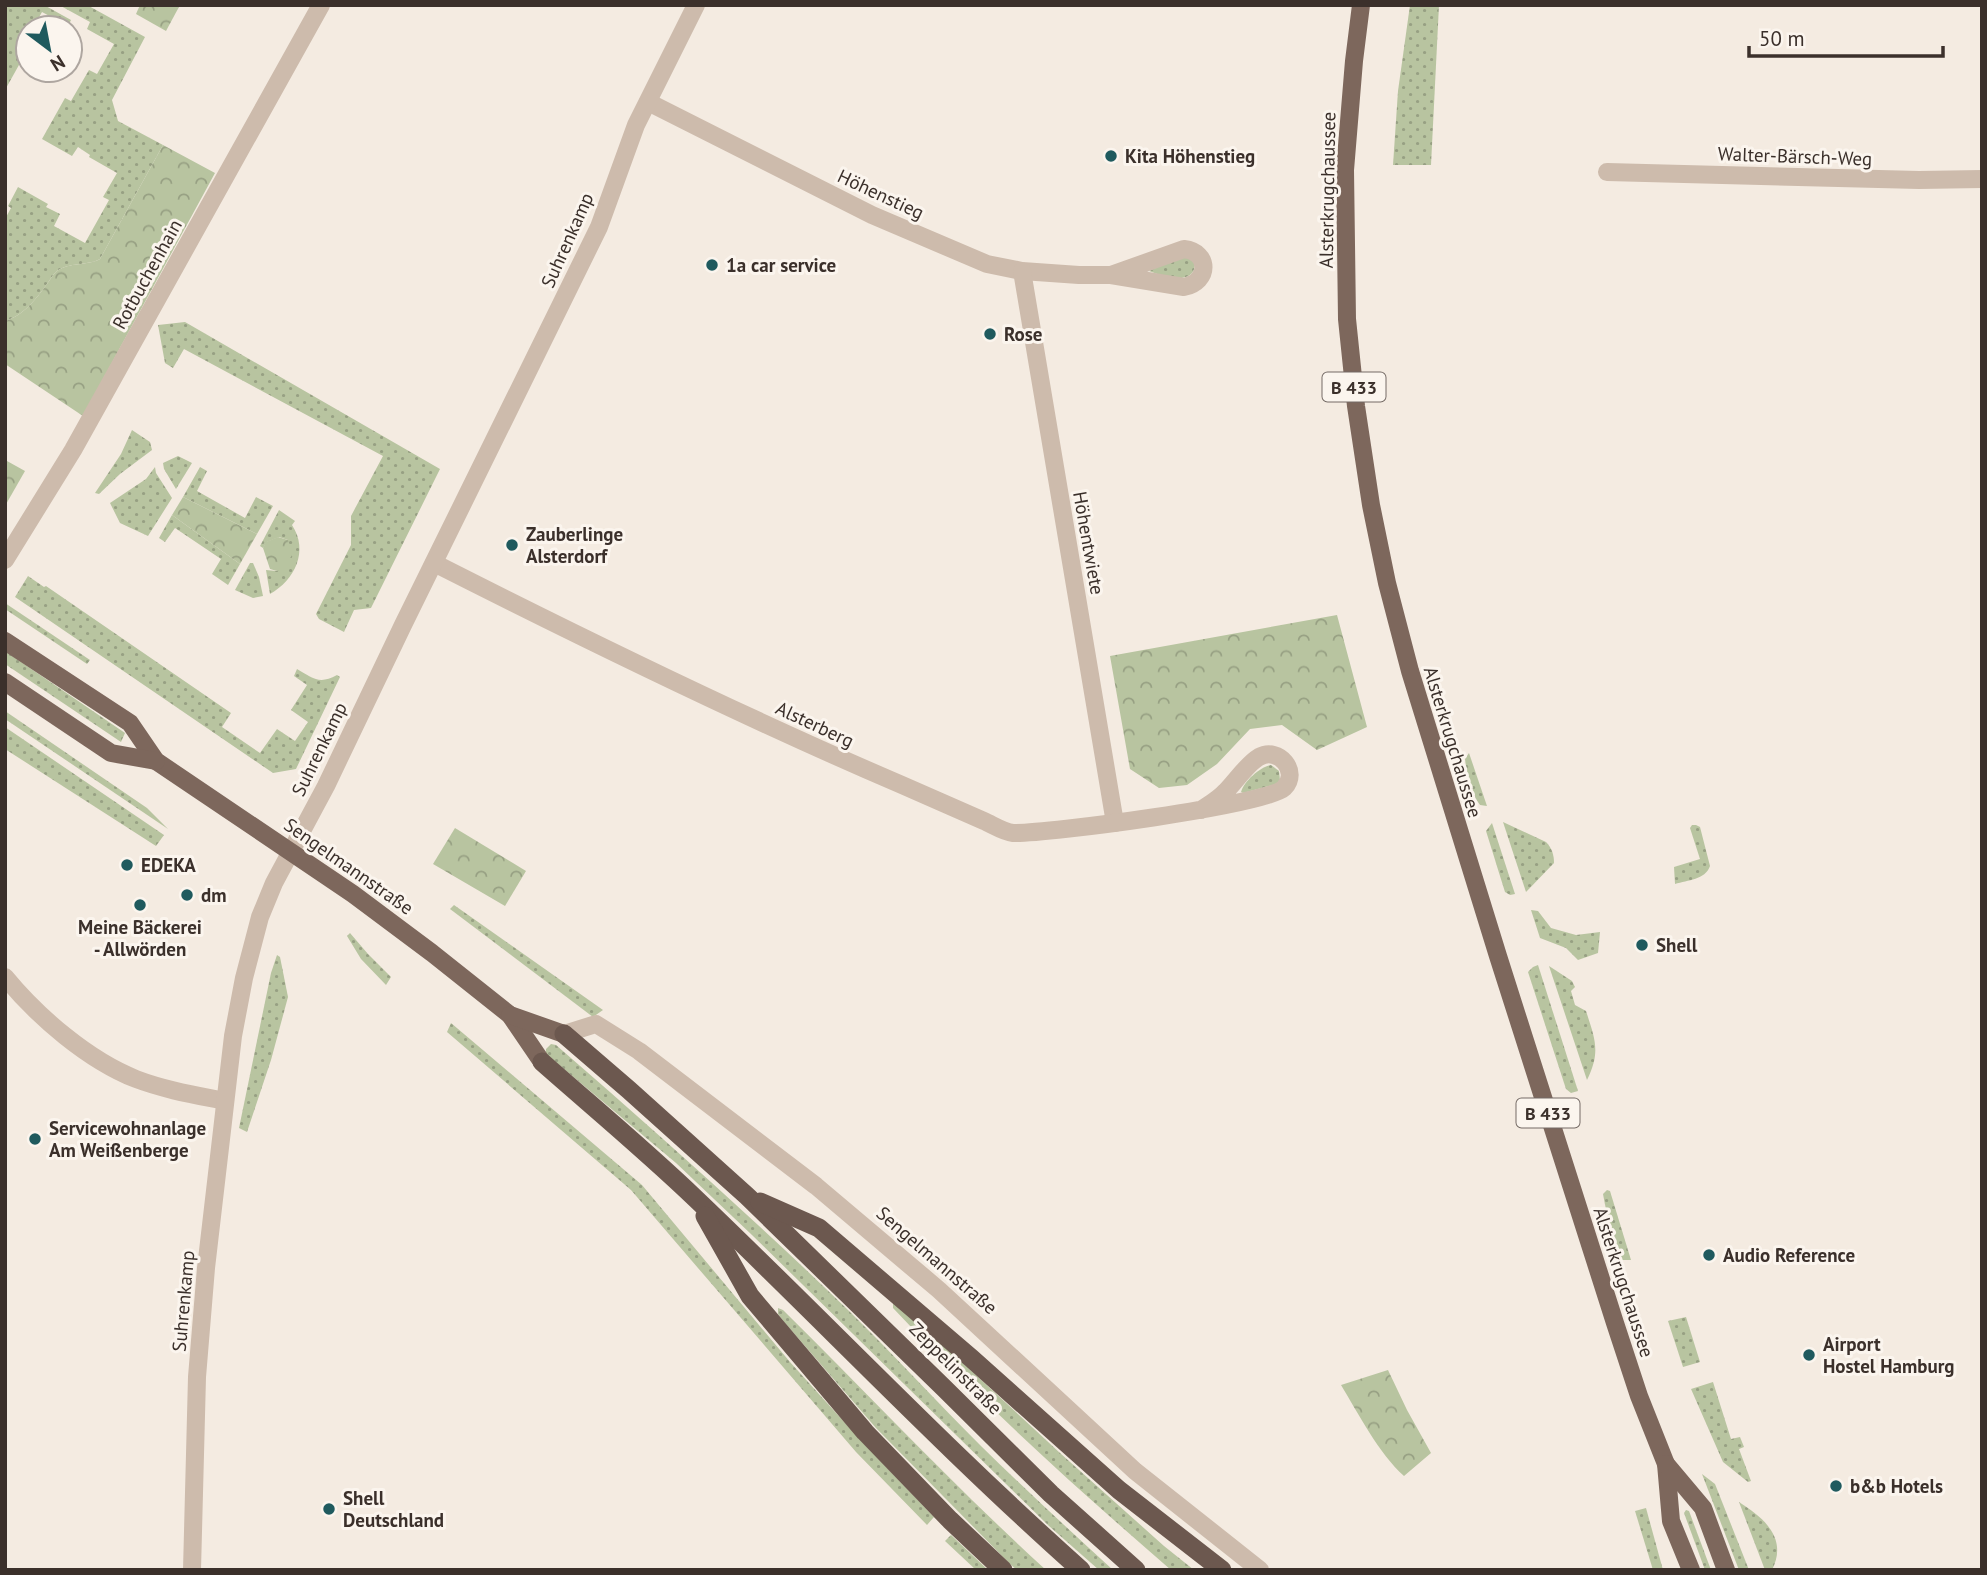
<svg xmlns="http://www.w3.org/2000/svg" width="1987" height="1575" viewBox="0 0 1987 1575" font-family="'PT Sans',sans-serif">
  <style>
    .grass { fill: url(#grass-dots) }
    .forest { fill: url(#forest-crowns) }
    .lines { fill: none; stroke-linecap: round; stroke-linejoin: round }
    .minor { stroke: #cdbbac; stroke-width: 18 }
    .primary { stroke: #7d675c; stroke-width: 18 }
    .trunk { stroke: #6c584f; stroke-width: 19 }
    .poi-dot { fill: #1f5a5e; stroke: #fbf5ee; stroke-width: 2.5 }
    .labels { text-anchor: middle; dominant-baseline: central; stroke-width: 6; stroke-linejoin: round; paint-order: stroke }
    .shield { fill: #fbf5ee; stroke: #756b66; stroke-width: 2 }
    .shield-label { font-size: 18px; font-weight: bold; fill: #3b302b }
    .poi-label { font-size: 19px; font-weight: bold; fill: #3b302b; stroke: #fbf5ee; text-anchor: start }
    .street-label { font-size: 19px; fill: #3b302b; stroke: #fbf5ee }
  </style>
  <defs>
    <pattern id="grass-dots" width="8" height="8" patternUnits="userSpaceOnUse" patternTransform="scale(1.75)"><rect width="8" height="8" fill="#b8c4a0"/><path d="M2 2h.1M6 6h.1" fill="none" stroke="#97a083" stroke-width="1.8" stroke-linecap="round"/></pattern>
    <pattern id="forest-crowns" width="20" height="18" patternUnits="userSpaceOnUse" patternTransform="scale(1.75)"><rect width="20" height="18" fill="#b8c4a0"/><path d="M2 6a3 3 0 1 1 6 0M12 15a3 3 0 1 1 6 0" fill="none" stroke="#97a083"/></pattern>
  </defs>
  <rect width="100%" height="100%" fill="#f4ebe1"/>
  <g class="grass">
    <path d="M5 5H44L71 20 68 26 42 12 33 28H28V38L20 53 24 56 5 90Z"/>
    <path d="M59 5H87L145 37 112 100 118 121 163 145 100 259C87 266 69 262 57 271 53 274 50 280 47 284 36 299 23 316 5 321V219L11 208 8 206 18 187 48 204 46 207 60 214 54 226 85 243 109 200 103 197 117 173 89 157 90 155 78 147 72 156 42 139 65 98 71 101 89 70 97 74 114 44 87 29 90 22Z"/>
    <path d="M1410 5H1439L1431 165H1393L1398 91Z"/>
    <path d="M1182 256 1189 257 1195 264C1194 287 1162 276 1149 271Z"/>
    <path d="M185 322 440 469 371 608 354 610 344 632 319 619 316 614 351 545V516L383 456 184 349 173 368 165 363 158 325Z"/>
    <path d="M132 430 150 442 152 450 120 474 99 494 95 493 121 454Z"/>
    <path d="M178 456 192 463 176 489 164 469 163 463Z"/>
    <path d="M155 467 156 473 172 498 148 536 120 523 110 503 146 479Z"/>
    <path d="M200 467 207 471 197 491 245 518 256 497 273 506 257 534 183 497Z"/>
    <path d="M279 510 295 521 292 525C309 551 295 580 270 594L266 570 277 571 288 540 279 537 267 542 263 548 260 546Z"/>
    <path d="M172 515 240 564 228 585 212 574 221 559 175 528 165 542 159 538Z"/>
    <path d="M250 563H253L259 577 263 596 253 598 235 590Z"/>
    <path d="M28 576 44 587 46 586 231 713 222 727 260 753 277 729 295 741 308 722 291 710 307 685 294 676 297 669C313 678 319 685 337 675L340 677 296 769 273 773 15 597Z"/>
    <path d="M5 603 90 660 87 664 5 609Z"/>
    <path d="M5 651 125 733 121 742 5 664Z"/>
    <path d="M5 711 147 808 168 829 5 719Z"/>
    <path d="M5 727 164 835 156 846 5 749Z"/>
    <path d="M1469 753 1487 806 1480 805C1470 792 1467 775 1465 759Z"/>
    <path d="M1271 765 1279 771 1280 780 1277 784 1243 793 1241 792C1244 781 1260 767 1271 765Z"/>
    <path d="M1503 822 1546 842C1552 848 1554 855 1554 863L1526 892Z"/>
    <path d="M1492 823 1515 894 1510 895 1505 892 1486 831Z"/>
    <path d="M1692 825H1696L1700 827 1710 866C1705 880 1688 880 1675 884L1674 867 1700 859 1690 828Z"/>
    <path d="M454 905 603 1010 593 1017 450 909Z"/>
    <path d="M1531 910 1538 911 1551 928 1576 935 1600 932 1598 953 1578 960 1566 948 1540 938Z"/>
    <path d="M350 933 368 954 391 977 386 985 361 959 347 936Z"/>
    <path d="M277 955 280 957 288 997 271 1060 247 1132 239 1128 271 973Z"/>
    <path d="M1538 965 1578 1091 1571 1093 1566 1089 1528 972 1533 967Z"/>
    <path d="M1549 966 1572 981 1575 987 1571 991 1575 1005 1586 1011C1595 1039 1601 1052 1587 1080Z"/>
    <path d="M451 1023 642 1185 790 1362 865 1445 934 1517 927 1525 856 1452 631 1190 447 1032Z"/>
    <path d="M551 1044 556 1045C655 1131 753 1218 847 1309 893 1354 936 1401 981 1446 1024 1488 1068 1529 1113 1570H1099L1049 1526 752 1235 676 1163 546 1054V1049Z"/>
    <path d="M1607 1190 1610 1191 1631 1260H1621L1607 1215 1603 1194Z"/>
    <path d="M893 1302 898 1303 1060 1453 1164 1546 1194 1570H1171C1074 1486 980 1401 893 1308Z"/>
    <path d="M778 1308 783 1310C870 1396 955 1487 1046 1570H1017L1010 1564 876 1428 785 1323 778 1314Z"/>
    <path d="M1686 1317 1700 1362 1683 1367 1668 1321Z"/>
    <path d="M1713 1382 1731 1439 1740 1437 1744 1447 1739 1449 1751 1481 1748 1482 1723 1462 1691 1389Z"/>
    <path d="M1702 1474 1715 1484 1749 1570H1739Z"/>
    <path d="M1739 1502C1764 1518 1788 1538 1772 1570H1765Z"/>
    <path d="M1646 1508 1663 1570H1653L1635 1511Z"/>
    <path d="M1686 1510 1689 1511 1711 1570H1705L1684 1513Z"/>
    <path d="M951 1535 988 1570H976L945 1541Z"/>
  </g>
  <g class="forest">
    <path d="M140 5H180L166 31 136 14Z"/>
    <path d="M163 145 215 173 83 416 5 364V321C23 316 36 299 47 284 50 280 53 274 57 271 69 262 87 266 100 259Z"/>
    <path d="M7 461 25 471 5 506V462Z"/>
    <path d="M183 497 257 534 240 564 172 515Z"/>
    <path d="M278 537 288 540 292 555 285 567 277 571 270 569 263 548 266 542Z"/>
    <path d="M1337 615 1367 727 1317 750 1282 725 1250 729 1217 764 1187 785 1159 788 1130 769 1110 656Z"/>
    <path d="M455 828 526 871 505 906 433 864Z"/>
    <path d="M1388 1370 1407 1410 1431 1453 1404 1476C1379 1454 1358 1413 1341 1385Z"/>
  </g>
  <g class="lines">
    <g class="minor">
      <path d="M648 102 872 215 987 264 1022 271 1079 275H1111L1184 287C1210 282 1210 252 1184 249L1111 275"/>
      <path d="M1607 172 1919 180 1982 179"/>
      <path d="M1022 271 1115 823"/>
      <path d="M5 560 73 450 321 5"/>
      <path d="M434 563C588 641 743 717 902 785 929 797 957 809 984 821 993 825 1004 832 1013 833 1046 834 1267 805 1284 788 1300 772 1279 746 1259 757 1247 764 1236 781 1226 791 1219 799 1210 804 1201 810"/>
      <path d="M5 977C38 1017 88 1060 136 1079 165 1090 195 1095 225 1101"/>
      <path d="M564 1034 596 1024 639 1051 816 1186 939 1290 1135 1471 1260 1570"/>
      <path d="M192 1570 197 1377 206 1268 233 1036 244 978 260 917 274 883 326 786 403 625 599 227 636 125 696 5"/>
    </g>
    <g class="primary">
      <path d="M1361 5 1354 61 1345 170 1347 319 1356 406 1371 505 1387 583 1410 671 1498 956 1615 1323 1639 1396 1666 1464 1671 1521 1691 1570"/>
      <path d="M5 641 130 723 156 761 353 894 432 953 510 1015 542 1062"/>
      <path d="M5 682 111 753 156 761"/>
      <path d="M510 1015 564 1034"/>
      <path d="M1666 1464 1703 1508 1726 1570"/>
    </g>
    <g class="trunk">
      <path d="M564 1034 629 1090 747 1196 944 1388 1051 1494 1136 1570"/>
      <path d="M542 1062C593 1107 646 1151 696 1199 825 1322 947 1451 1081 1570"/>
      <path d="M760 1202 819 1228 971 1358 1119 1490 1222 1570"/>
      <path d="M705 1216 750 1296 865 1432 950 1520 1003 1570"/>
    </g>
  </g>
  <g class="poi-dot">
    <circle cx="1111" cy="156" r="7"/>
    <circle cx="712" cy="265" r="7"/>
    <circle cx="990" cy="334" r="7"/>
    <circle cx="512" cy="545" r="7"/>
    <circle cx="127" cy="865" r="7"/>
    <circle cx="187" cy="895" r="7"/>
    <circle cx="140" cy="905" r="7"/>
    <circle cx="1642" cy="945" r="7"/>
    <circle cx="35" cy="1139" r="7"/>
    <circle cx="1709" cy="1255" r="7"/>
    <circle cx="1809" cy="1355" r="7"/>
    <circle cx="1836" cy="1486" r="7"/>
    <circle cx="329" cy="1509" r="7"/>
  </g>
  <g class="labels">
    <g class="shield">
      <rect x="1322.5" y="372.5" width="63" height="29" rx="5"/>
      <rect x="1516.5" y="1098.5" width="63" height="29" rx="5"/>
    </g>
    <g class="shield-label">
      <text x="1354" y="387">B 433</text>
      <text x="1548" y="1113">B 433</text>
    </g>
    <g class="poi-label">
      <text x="1125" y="156">Kita Höhenstieg</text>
      <text x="726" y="265">1a car service</text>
      <text x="1004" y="334">Rose</text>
      <text x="526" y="534">Zauberlinge<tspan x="526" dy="22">Alsterdorf</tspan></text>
      <text x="141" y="865">EDEKA</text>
      <text x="201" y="895">dm</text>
      <text x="140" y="927" text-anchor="middle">Meine Bäckerei<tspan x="140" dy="22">- Allwörden</tspan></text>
      <text x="1656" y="945">Shell</text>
      <text x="49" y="1128">Servicewohnanlage<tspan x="49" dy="22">Am Weißenberge</tspan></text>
      <text x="1723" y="1255">Audio Reference</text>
      <text x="1823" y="1344">Airport<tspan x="1823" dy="22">Hostel Hamburg</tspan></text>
      <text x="1850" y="1486">b&amp;b Hotels</text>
      <text x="343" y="1498">Shell<tspan x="343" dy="22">Deutschland</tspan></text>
    </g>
    <g class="street-label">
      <text transform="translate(1795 156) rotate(2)">Walter-Bärsch-Weg</text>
      <text transform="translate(1327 190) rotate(-89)">Alsterkrugchaussee</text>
      <text transform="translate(881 194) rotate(25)">Höhenstieg</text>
      <text transform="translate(567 240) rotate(-66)">Suhrenkamp</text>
      <text transform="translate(147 274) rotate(-61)">Rotbuchenhain</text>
      <text transform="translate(1089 543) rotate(80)">Höhentwiete</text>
      <text transform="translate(815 724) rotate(25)">Alsterberg</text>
      <text transform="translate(1453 742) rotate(73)">Alsterkrugchaussee</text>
      <text transform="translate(319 749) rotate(-64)">Suhrenkamp</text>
      <text transform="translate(349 866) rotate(35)">Sengelmannstraße</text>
      <text transform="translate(937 1260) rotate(41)">Sengelmannstraße</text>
      <text transform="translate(1624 1282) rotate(72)">Alsterkrugchaussee</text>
      <text transform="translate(183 1301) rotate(-85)">Suhrenkamp</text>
      <text transform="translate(956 1368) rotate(45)">Zeppelinstraße</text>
    </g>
  </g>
  <rect width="1987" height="1575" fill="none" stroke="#3b302b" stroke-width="14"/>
  <g transform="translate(49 49) rotate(148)"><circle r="33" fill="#fbf5ee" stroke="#aea6a0" stroke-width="2"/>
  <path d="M0-5L12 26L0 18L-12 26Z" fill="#1f5a5e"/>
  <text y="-10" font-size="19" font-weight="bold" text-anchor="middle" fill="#3b302b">N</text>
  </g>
  <path d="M1749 46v10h194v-10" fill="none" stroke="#3b302b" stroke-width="3.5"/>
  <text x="1759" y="46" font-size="21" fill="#3b302b" stroke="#fbf5ee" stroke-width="5" paint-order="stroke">50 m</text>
</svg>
